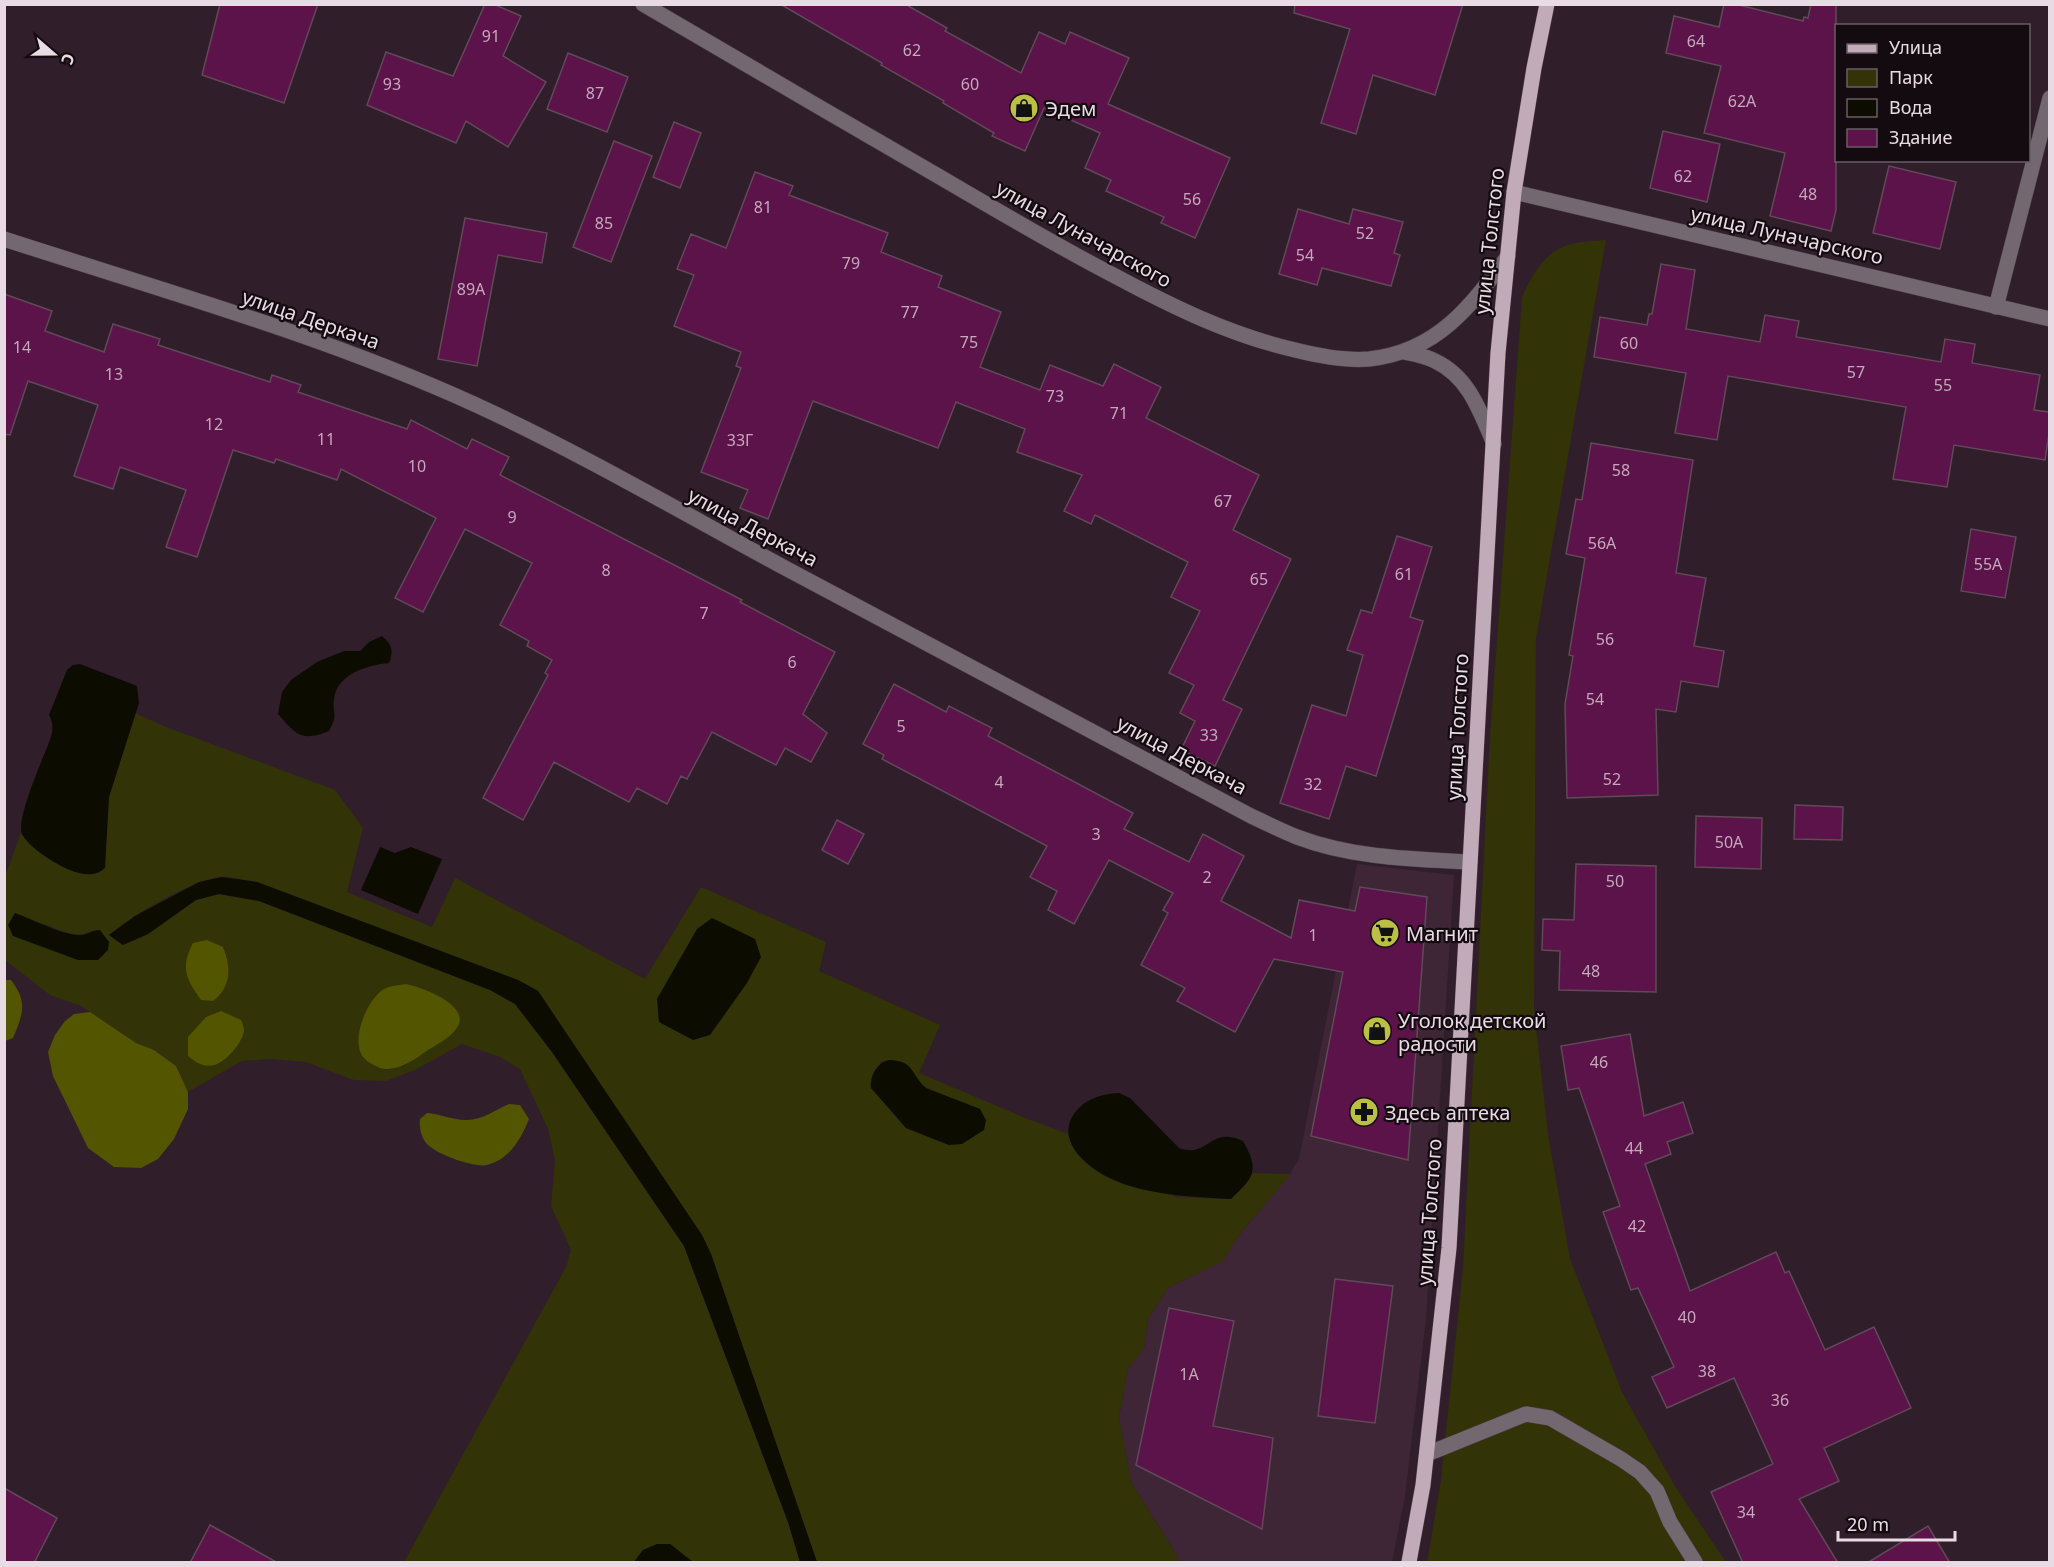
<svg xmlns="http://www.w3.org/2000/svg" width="2054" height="1567" viewBox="0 0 2054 1567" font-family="'Noto Sans',sans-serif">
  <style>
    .built { fill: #3e2637 }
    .green { fill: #323307; fill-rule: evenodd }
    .forest { fill: #535500 }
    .water { fill: #0c0c00 }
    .building { fill: #5b1349; stroke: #604958; stroke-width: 1.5 }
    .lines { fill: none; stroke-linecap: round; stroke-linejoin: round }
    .minor-casing { stroke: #4e3c48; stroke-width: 16 }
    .major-casing { stroke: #4e3c48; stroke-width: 16 }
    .minor { stroke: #73686f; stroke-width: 15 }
    .major { stroke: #c2abb9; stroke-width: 15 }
    .labels { text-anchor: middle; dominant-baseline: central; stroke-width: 4.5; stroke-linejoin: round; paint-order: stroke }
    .number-label { font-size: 16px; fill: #c6a9bc }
    .poi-label { font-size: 20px; fill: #e9dbe3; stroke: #140b11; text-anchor: start }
    .street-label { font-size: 20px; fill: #e9dbe3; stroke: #140b11 }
  </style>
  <rect width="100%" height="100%" fill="#311e2b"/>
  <path class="built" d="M1357 864 1454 875 1426 1319 1405 1496 1392 1562H1179L1178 1557 1131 1482 1119 1417 1128 1369 1144 1347 1148 1319 1168 1288 1223 1260 1240 1234 1290 1174 1299 1159Z"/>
  <g class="green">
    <path d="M1606 240 1536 638 1534 1009 1548 1134 1570 1259 1622 1392 1676 1488 1726 1562H1427L1441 1480 1463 1268 1490 736 1522 297C1542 253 1558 241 1606 240Z"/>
    <path d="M135 713 166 727 335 790 363 828 347 892 432 927 455 878 645 979 701 887 826 942 819 971 940 1025 919 1073 1028 1119 1068 1134 1072 1146 1176 1197 1230 1199 1253 1173 1291 1174 1240 1234 1223 1261 1168 1288 1148 1319 1144 1348 1128 1369 1119 1417 1131 1482 1178 1557 1179 1562H817L711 1254 702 1235 538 991 518 980 257 882C246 881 232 876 220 877 192 880 131 916 109 935L123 945 148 934 196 900 219 894 259 901 490 990 515 1004 552 1052 684 1246 788 1522 800 1562H693L670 1544 643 1550 634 1562H404L566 1267 571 1250 551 1206 555 1160 548 1129 520 1069 500 1057 462 1044 415 1070 386 1081 354 1080 306 1062 271 1059 242 1061 188 1092 176 1066 154 1050 136 1043 81 1006 50 995 5 960 4 879 21 833C38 856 69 876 99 873L109 797ZM43 923C58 930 75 939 91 931L78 960ZM458 1026 449 1036 404 1066 384 1070ZM889 1060C918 1062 907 1074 924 1086 935 1095 954 1099 968 1104L949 1145 906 1128 901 1122 880 1062Z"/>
  </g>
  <g class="forest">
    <path d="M207 940 223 947C231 967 232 986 213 1001L201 1000C186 979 180 968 193 943Z"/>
    <path d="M5 980H11C28 1002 23 1014 13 1038L5 1041Z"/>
    <path d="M406 984C421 987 466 1003 459 1024 454 1036 438 1044 428 1050 415 1059 404 1068 387 1069 381 1070 372 1064 367 1061 347 1046 366 1000 384 989 390 986 399 985 406 984Z"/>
    <path d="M221 1011 241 1020C242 1021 244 1029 244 1030 244 1041 225 1063 214 1065 204 1068 195 1062 188 1056V1037L206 1017Z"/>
    <path d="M90 1012 136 1043 154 1050 176 1066 188 1092V1109L174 1139 158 1159 141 1168 114 1167 88 1148 53 1076 48 1052 55 1035 65 1021 74 1014Z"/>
    <path d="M509 1104 520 1105 529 1119C521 1139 509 1160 487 1165 474 1168 436 1154 427 1144 421 1138 419 1127 420 1119L427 1113C440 1114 454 1120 465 1120 481 1121 495 1110 509 1104Z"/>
  </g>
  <g class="water">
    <path d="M382 636C392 644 394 651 389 663 368 665 336 674 334 700 332 717 339 712 329 731 302 742 296 735 278 714L282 692 291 680 317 662 344 651H360L369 642Z"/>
    <path d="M80 664 137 686 139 703 109 797 105 868C95 877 82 875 70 870 57 865 28 847 22 834 16 821 40 765 46 750 51 737 56 728 49 715L67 670 73 665Z"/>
    <path d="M380 847 395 853 411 847 442 859 418 914 361 890Z"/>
    <path d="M222 877 257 882 518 980 538 991 702 1235 711 1254 817 1562H800L788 1522 684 1246 552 1052 515 1004 490 990 259 901 219 894 196 900 148 934 123 945 109 935 135 916 199 882Z"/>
    <path d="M15 913C32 919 66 937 82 935 89 934 92 930 100 930L109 942 108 950 98 960H78L13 936 8 925Z"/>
    <path d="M712 918 755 939 761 957 747 983 710 1035 693 1040 659 1022 657 999 697 929Z"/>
    <path d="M889 1060C915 1061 910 1074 926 1088L980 1109 986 1120 984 1130 962 1144 949 1145 906 1128 871 1088C870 1075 877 1063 889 1060Z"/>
    <path d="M1119 1093 1130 1098 1179 1148C1208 1159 1210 1125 1243 1141 1260 1171 1254 1177 1231 1199 1181 1196 1110 1195 1076 1152 1069 1142 1065 1129 1072 1117 1082 1100 1100 1094 1119 1093Z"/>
    <path d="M657 1544H670L693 1562H634L643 1550Z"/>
  </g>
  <g class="building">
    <path d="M220 4H318L284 103 202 75Z"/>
    <path d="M485 4H493L521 16 503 56 546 82 508 147 466 121 456 143 367 105 386 52 453 76Z"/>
    <path d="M780 4H905L947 28 945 31 1021 73 1039 32 1065 44 1070 32 1129 58 1108 104 1230 158 1195 238 1161 223 1164 217 1106 191 1111 180 1085 168 1100 133 1044 108 1025 151 992 136 994 133 943 103 944 101 881 65 882 63Z"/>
    <path d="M1295 4H1463L1435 95 1373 75 1356 134 1321 123 1350 29 1294 13Z"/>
    <path d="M1724 4H1735L1803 21 1804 17 1808 18 1811 4H1836V210L1831 231 1770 216 1785 153 1704 133 1721 66 1666 53 1674 16 1719 27Z"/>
    <path d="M568 53 628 77 607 132 547 109Z"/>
    <path d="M674 122 701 133 680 188 653 177Z"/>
    <path d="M1663 131 1720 144 1707 202 1650 188Z"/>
    <path d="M614 141 652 156 611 262 573 247Z"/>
    <path d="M1889 166 1956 182 1940 249 1873 233Z"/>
    <path d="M755 172 793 186 789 195 888 233 881 252 942 276 938 287 1001 312 980 367 1040 390 1050 365 1103 386 1114 364 1161 387 1146 418 1259 475 1233 530 1291 559 1223 700 1242 709 1215 766 1181 750 1195 721 1180 713 1194 685 1169 673 1200 611 1171 597 1188 562 1095 515 1091 524 1064 511 1082 475 1017 452 1025 429 956 402 938 448 813 401 768 519 740 508 748 490 701 472 741 368 736 366 741 352 674 326 694 275 677 269 691 234 726 248Z"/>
    <path d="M1298 209 1349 224 1353 209 1403 222 1394 253 1400 255 1391 286 1322 268 1317 285 1279 274Z"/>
    <path d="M465 218 547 233 542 263 498 255 477 366 438 359Z"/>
    <path d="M1661 264 1695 270 1686 329 1760 342 1765 315 1799 321 1796 337 1941 362 1945 339 1975 344 1972 363 2040 375 2034 410 2049 412V433L2045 460 1954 445 1947 487 1893 479 1906 407 1728 376 1717 440 1675 433 1686 373 1594 357 1600 317 1647 325 1649 314H1652Z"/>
    <path d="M4 294 52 311 45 331 104 352 113 324 160 339 158 345 270 382 272 375 301 385 298 392 407 429 411 420 467 449 472 439 509 457 500 475 742 600 740 602 835 652 803 714 827 733 811 762 785 748 776 765 712 732 687 779 681 776 667 804 637 788 629 802 554 762 523 820 483 798 548 675 545 673 552 660 527 646 529 641 500 625 532 563 465 529 423 612 395 598 436 518 341 469 337 480 276 459 274 463 233 450 197 557 166 547 186 490 120 467 113 489 74 476 98 405 28 381 10 435 4 434Z"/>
    <path d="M1591 443 1693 460 1676 573 1706 578 1694 646 1724 651 1718 687 1681 681 1676 712 1656 709 1658 795 1567 798 1565 704 1573 656 1569 655 1585 558 1566 554 1576 499 1582 500Z"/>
    <path d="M1971 529 2016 537 2005 598 1961 591Z"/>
    <path d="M1397 536 1432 547 1410 617 1423 621 1376 776 1346 766 1329 819 1280 803 1312 705 1346 716 1363 655 1347 650 1361 610 1372 613Z"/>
    <path d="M894 684 946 712 949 706 992 728 988 736 1133 813 1124 829 1189 862 1203 834 1244 856 1221 901 1291 938 1299 900 1355 911 1360 887 1427 897 1408 1160 1311 1136 1343 972 1274 959 1235 1032 1177 1001 1185 988 1141 965 1168 913 1163 910 1173 893 1109 860 1074 924 1048 910 1057 891 1030 877 1047 846 882 759 884 755 863 744Z"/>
    <path d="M1795 805 1843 807 1842 840 1794 839Z"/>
    <path d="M1696 816 1762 818 1761 869 1695 867Z"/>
    <path d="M837 820 864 834 848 864 822 850Z"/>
    <path d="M1576 864 1656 866V992L1559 990 1560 951 1542 950 1543 919 1574 920Z"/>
    <path d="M1630 1034 1644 1116 1683 1102 1693 1133 1667 1142 1671 1154 1645 1164 1690 1291 1776 1252 1785 1273 1789 1271 1825 1350 1874 1327 1911 1408 1824 1448 1839 1481 1799 1499 1838 1563H1743L1711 1492 1773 1464 1734 1378 1667 1408 1652 1377 1674 1367 1638 1288 1631 1290 1603 1212 1620 1206 1579 1088 1568 1090 1561 1046Z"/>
    <path d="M1335 1279 1393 1286 1375 1423 1318 1416Z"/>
    <path d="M1169 1308 1234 1321 1213 1426 1273 1438 1262 1529 1136 1465Z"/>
    <path d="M4 1488 57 1518 34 1563H4Z"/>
    <path d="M210 1525 278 1563H190Z"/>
    <path d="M1928 1526 1950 1563H1867Z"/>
  </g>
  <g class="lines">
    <g class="minor-casing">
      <g id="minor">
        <path d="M643 4C740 61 836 117 933 173 993 208 1053 244 1115 276 1173 307 1230 335 1295 350 1319 356 1344 361 1369 359 1437 352 1471 306 1508 256"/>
        <path d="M1514 192 2050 319"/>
        <path d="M4 239C161 290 325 336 474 404 581 453 683 513 787 569 941 652 1096 734 1251 816 1266 823 1282 831 1297 837 1352 858 1412 859 1470 862"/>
        <path d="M1996 307 2050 98"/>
        <path d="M1404 352C1414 354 1426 356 1435 361 1469 377 1480 411 1494 444"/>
        <path d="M1427 1454 1526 1414 1550 1418 1621 1459 1640 1472 1657 1491 1670 1522 1695 1562"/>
      </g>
    </g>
    <g class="major-casing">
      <path id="major" d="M1409 1562 1423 1485 1449 1248 1498 353 1514 192 1534 68 1547 4"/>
    </g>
    <use href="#minor" class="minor"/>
    <use href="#major" class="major"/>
  </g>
  <defs>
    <g id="shop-disc" transform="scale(1.5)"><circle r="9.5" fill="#bbc044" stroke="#140b11"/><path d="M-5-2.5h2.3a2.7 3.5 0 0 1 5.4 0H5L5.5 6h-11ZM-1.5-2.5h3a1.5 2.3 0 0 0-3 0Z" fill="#111"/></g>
    <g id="supermarket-disc" transform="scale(1.5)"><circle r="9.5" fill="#bbc044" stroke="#140b11"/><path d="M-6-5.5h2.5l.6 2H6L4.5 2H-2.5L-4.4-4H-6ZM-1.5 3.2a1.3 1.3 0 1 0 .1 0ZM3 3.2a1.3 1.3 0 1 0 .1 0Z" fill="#111"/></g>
    <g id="pharmacy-disc" transform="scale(1.5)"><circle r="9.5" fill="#bbc044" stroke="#140b11"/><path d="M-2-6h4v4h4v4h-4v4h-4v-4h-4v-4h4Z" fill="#111"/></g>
  </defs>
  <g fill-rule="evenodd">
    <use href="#shop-disc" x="1024" y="108"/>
    <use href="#supermarket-disc" x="1385" y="933"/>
    <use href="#shop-disc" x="1377" y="1031"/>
    <use href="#pharmacy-disc" x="1364" y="1112"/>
  </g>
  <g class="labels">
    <g class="number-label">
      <text x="491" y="36">91</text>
      <text x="1696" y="41">64</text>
      <text x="912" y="50">62</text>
      <text x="392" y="84">93</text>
      <text x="970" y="84">60</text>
      <text x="595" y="93">87</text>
      <text x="1742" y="101">62А</text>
      <text x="1683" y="176">62</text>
      <text x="1808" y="194">48</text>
      <text x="1192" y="199">56</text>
      <text x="763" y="207">81</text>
      <text x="604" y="223">85</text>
      <text x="1365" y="233">52</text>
      <text x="1305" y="255">54</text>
      <text x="851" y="263">79</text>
      <text x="471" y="289">89А</text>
      <text x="910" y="312">77</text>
      <text x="969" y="342">75</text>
      <text x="1629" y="343">60</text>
      <text x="22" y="347">14</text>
      <text x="1856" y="372">57</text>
      <text x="114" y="374">13</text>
      <text x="1943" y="385">55</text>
      <text x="1055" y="396">73</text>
      <text x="1119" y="413">71</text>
      <text x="214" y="424">12</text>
      <text x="326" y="439">11</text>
      <text x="740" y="440">33Г</text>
      <text x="417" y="466">10</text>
      <text x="1621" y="470">58</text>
      <text x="1223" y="501">67</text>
      <text x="512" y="517">9</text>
      <text x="1602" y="543">56А</text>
      <text x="1988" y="564">55А</text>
      <text x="606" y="570">8</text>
      <text x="1404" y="574">61</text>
      <text x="1259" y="579">65</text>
      <text x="704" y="613">7</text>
      <text x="1605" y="639">56</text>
      <text x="792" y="662">6</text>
      <text x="1595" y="699">54</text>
      <text x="901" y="726">5</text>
      <text x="1209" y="735">33</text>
      <text x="1612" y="779">52</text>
      <text x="999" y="782">4</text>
      <text x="1313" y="784">32</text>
      <text x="1096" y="834">3</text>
      <text x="1729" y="842">50А</text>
      <text x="1207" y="877">2</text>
      <text x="1615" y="881">50</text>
      <text x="1313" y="935">1</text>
      <text x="1591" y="971">48</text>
      <text x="1599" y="1062">46</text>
      <text x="1634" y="1148">44</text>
      <text x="1637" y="1226">42</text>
      <text x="1687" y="1317">40</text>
      <text x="1707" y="1371">38</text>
      <text x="1189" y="1374">1А</text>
      <text x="1780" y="1400">36</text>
      <text x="1746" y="1512">34</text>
    </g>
    <g class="poi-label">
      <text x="1045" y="108">Эдем</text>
      <text x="1406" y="933">Магнит</text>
      <text x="1398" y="1020">Уголок детской<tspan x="1398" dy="23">радости</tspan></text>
      <text x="1385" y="1112">Здесь аптека</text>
    </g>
    <g class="street-label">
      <text transform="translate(1084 234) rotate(29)">улица Луначарского</text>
      <text transform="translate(1787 235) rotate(13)">улица Луначарского</text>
      <text transform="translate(1489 241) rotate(-84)">улица Толстого</text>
      <text transform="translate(311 319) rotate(19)">улица Деркача</text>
      <text transform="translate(753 527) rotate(28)">улица Деркача</text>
      <text transform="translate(1457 727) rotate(-87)">улица Толстого</text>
      <text transform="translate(1182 755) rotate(28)">улица Деркача</text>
      <text transform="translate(1429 1212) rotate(-86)">улица Толстого</text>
    </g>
  </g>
  <rect width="2054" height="1567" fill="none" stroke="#e9dbe3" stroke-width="12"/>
  <rect x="1835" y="24" width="195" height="138" fill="#140b11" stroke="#695e65" stroke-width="1.5"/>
  <rect x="1847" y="44" width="30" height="9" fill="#c2abb9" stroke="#695e65" stroke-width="1.5"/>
  <text x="1889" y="54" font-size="18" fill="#e9dbe3">Улица</text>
  <rect x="1847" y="69" width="30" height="18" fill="#323307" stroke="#695e65" stroke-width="1.5"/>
  <text x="1889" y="84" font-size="18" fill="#e9dbe3">Парк</text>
  <rect x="1847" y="99" width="30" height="18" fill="#0c0c00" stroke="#695e65" stroke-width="1.5"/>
  <text x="1889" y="114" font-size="18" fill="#e9dbe3">Вода</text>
  <rect x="1847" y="129" width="30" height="18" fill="#5b1349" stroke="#695e65" stroke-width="1.5"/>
  <text x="1889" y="144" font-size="18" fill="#e9dbe3">Здание</text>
  <g transform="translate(54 54) rotate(110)" stroke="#140b11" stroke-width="4.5" paint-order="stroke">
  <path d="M0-4.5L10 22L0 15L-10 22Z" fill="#e9dbe3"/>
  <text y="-9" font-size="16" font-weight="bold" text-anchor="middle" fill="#e9dbe3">С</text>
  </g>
  <path d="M1838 1531v9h117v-9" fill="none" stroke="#e9dbe3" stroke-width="3"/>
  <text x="1847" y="1531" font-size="18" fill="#e9dbe3" stroke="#140b11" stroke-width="4.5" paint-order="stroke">20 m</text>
</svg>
